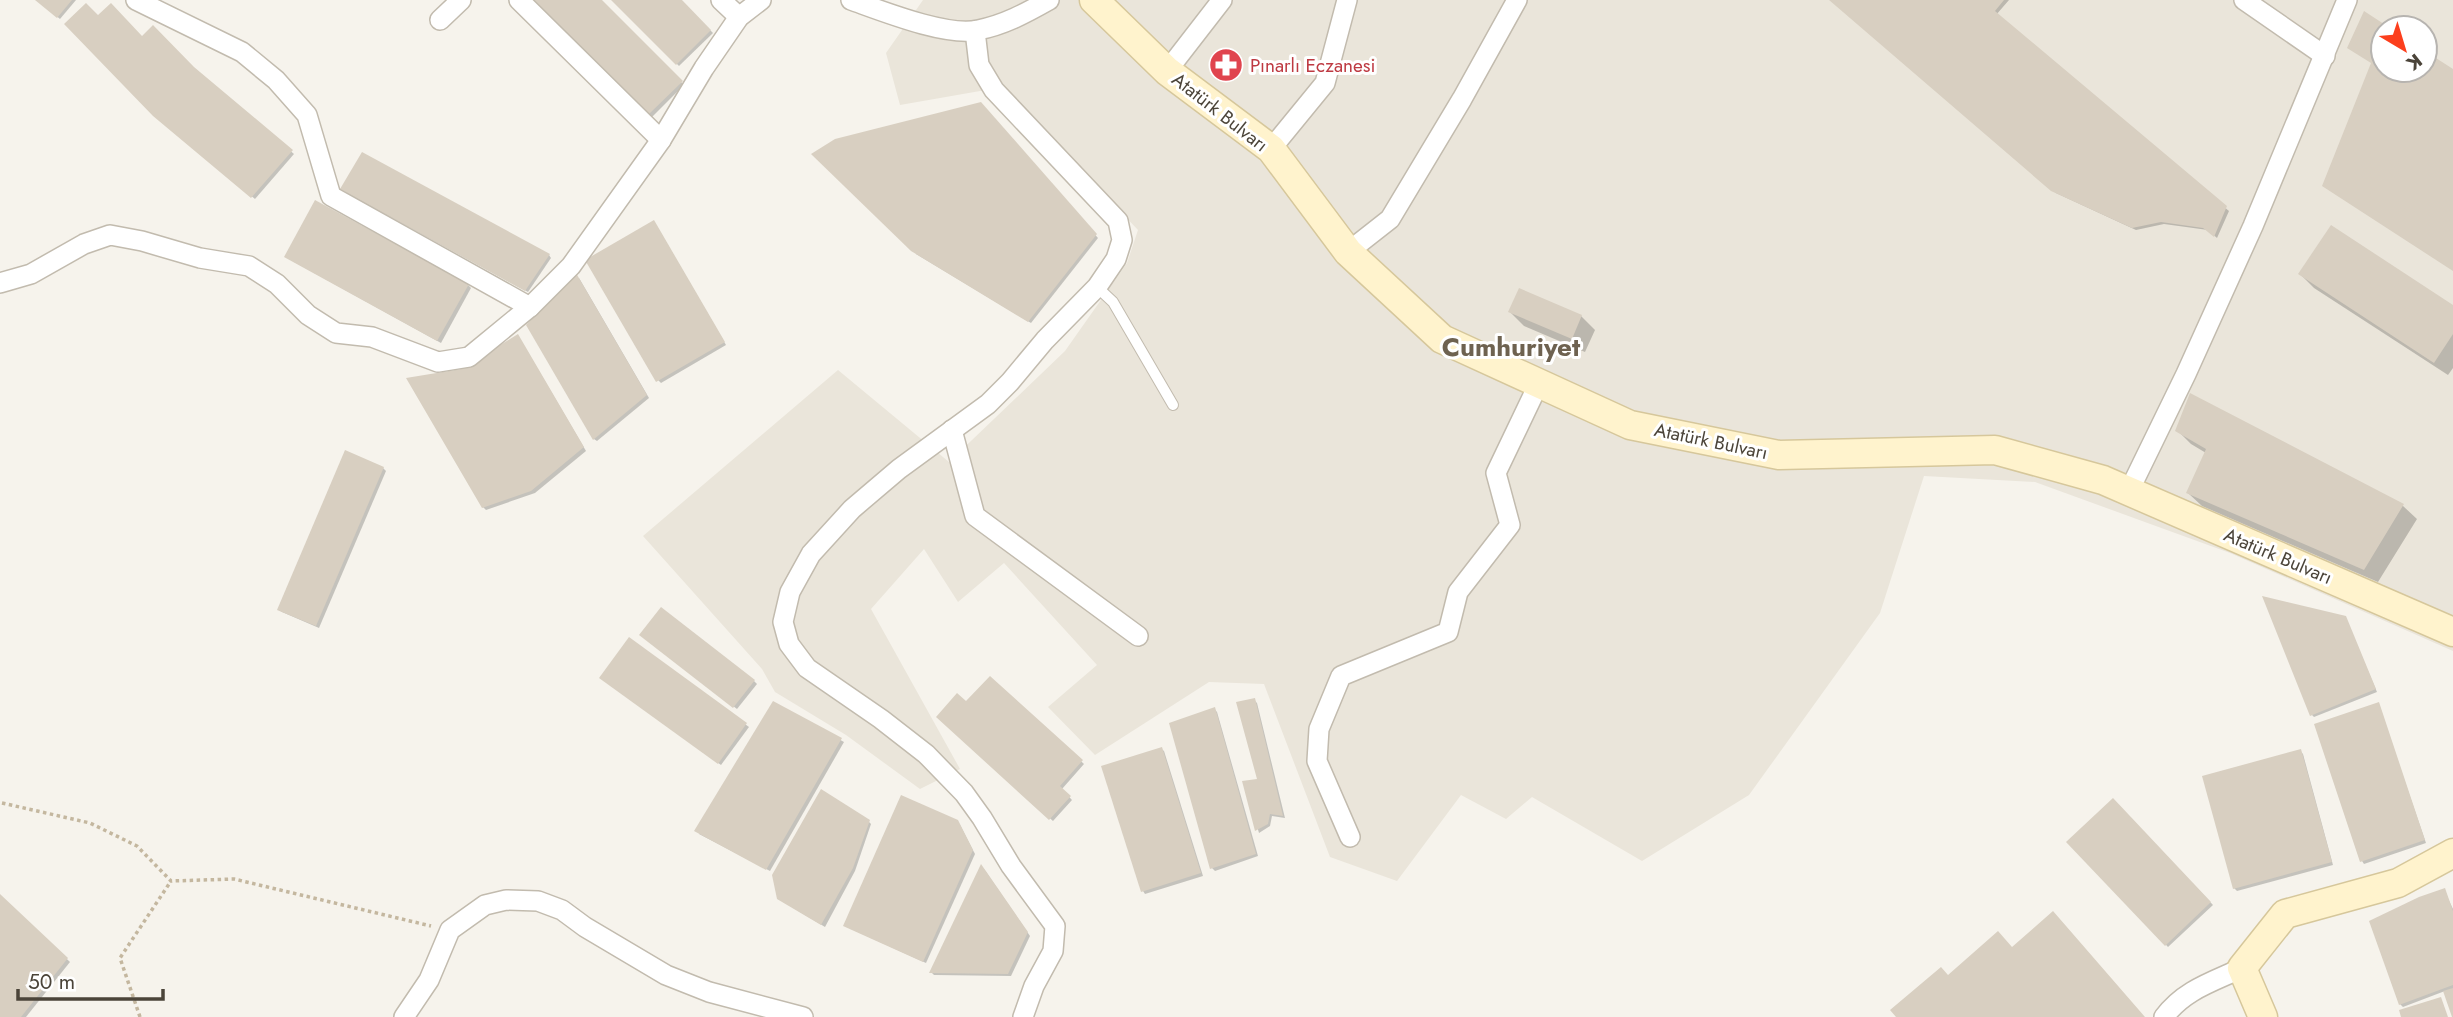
<svg xmlns="http://www.w3.org/2000/svg" width="2453" height="1017" viewBox="0 0 2453 1017" font-family="Jost,sans-serif">
  <style>
    .residential { fill: #eae5da; fill-rule: evenodd }
    .shadow { fill: #0003 }
    .building { fill: #d8cfc1 }
    .lines { fill: none; stroke-linecap: round; stroke-linejoin: round }
    .lane-casing { stroke: #c2bbae; stroke-width: 12 }
    .street-casing { stroke: #c2bbae; stroke-width: 22 }
    .secondary-casing { stroke: #d6c79b; stroke-width: 31 }
    .path { stroke: #c4b79f; stroke-width: 3.5; stroke-dasharray: 3.5 3.5; stroke-linecap: butt }
    .lane { stroke: #fff; stroke-width: 10 }
    .street { stroke: #fff; stroke-width: 19 }
    .secondary { stroke: #fff3cd; stroke-width: 28 }
    .labels { text-anchor: middle; dominant-baseline: central; stroke-width: 6; stroke-linejoin: round; paint-order: stroke }
    .health-label { font-size: 19px; fill: #be3a42; stroke: #fff; text-anchor: start }
    .street-label { font-size: 19px; fill: #4b4439; stroke: #fff }
    .district-label { font-size: 26px; font-weight: bold; fill: #6e6250; stroke: #fff }
  </style>
  <rect width="100%" height="100%" fill="#f6f3ec"/>
  <path class="residential" d="M923 0H2453V651L2230 553 2035 482 1924 476 1880 613 1749 795 1642 861 1532 797 1506 819 1461 795 1397 881 1330 857 1264 684 1209 682 1095 755 1048 707 1097 665 1004 563 958 602 924 549 871 609 960 769 920 789 846 735 775 692 762 669 643 536 838 370 949 462 1065 351 1127 263 1138 230 1003 87 900 105 886 53ZM2383 28H2425V70H2383Z"/>
  <g class="shadow">
    <path d="M37 0H76L60 19Z"/>
    <path d="M534 0H600L684 85 651 118Z"/>
    <path d="M614 0H680L713 33 679 66Z"/>
    <path d="M1831 0H2009L1996 15 2229 211 2217 238 2208 230 2164 224 2136 230 2056 193Z"/>
    <path d="M98 18 142 38 194 68 294 154 255 199 158 119Z"/>
    <path d="M980 104 1098 238 1031 323 916 254Z"/>
    <path d="M345 192 549 255 551 258 528 292Z"/>
    <path d="M656 225 726 345 661 383 658 380Z"/>
    <path d="M289 259 468 285 471 288 441 343Z"/>
    <path d="M2300 274 2453 307V368L2448 375 2314 288Z"/>
    <path d="M579 278 649 398 597 441 594 439Z"/>
    <path d="M1510 312 1581 316 1595 330 1585 352 1524 326Z"/>
    <path d="M520 339 586 451 535 493 486 510 483 507Z"/>
    <path d="M2177 430 2403 506 2417 519 2378 582 2202 506 2188 493 2206 453 2191 444Z"/>
    <path d="M383 468 386 471 319 628 282 612 279 610Z"/>
    <path d="M2345 617 2377 692 2314 717 2312 715Z"/>
    <path d="M644 637 754 681 757 684 737 709Z"/>
    <path d="M629 640 749 727 721 765 604 680Z"/>
    <path d="M990 678 1084 764 1062 789 1072 800 1053 821 938 717 966 704Z"/>
    <path d="M1254 700 1257 703 1285 818 1272 816 1270 826 1259 833 1244 782 1259 780Z"/>
    <path d="M774 703 844 742 770 871 699 834Z"/>
    <path d="M2378 704 2426 843 2364 864 2362 861Z"/>
    <path d="M1214 709 1217 712 1258 856 1215 871 1212 868 1171 724Z"/>
    <path d="M1161 749 1164 751 1203 876 1145 894 1143 891Z"/>
    <path d="M2300 751 2303 754 2333 865 2237 891 2234 888Z"/>
    <path d="M2113 800 2213 905 2168 947 2069 842Z"/>
    <path d="M868 821 871 824 855 871 825 927 782 901Z"/>
    <path d="M960 825 975 854 926 963 845 926Z"/>
    <path d="M984 869 1030 936 1011 976 934 975 931 972Z"/>
    <path d="M2444 890 2453 909V1014L2445 991 2403 1007 2400 1004Z"/>
    <path d="M0 896 70 962 26 1017H0Z"/>
  </g>
  <g class="building">
    <path d="M35 0H72L57 18Z"/>
    <path d="M532 0H602L683 81 647 116Z"/>
    <path d="M611 0H682L711 30 676 65Z"/>
    <path d="M1829 0H2004L1995 11 2227 206 2214 237 2203 228 2161 222 2132 228 2051 191Z"/>
    <path d="M86 3 98 15 111 3 142 36 153 25 194 67 293 150 251 198 153 116 64 24Z"/>
    <path d="M2364 11 2390 28H2383V70H2425V51L2453 69V271L2322 186 2371 63 2347 48Z"/>
    <path d="M981 102 1097 234 1028 322 911 251 811 154 835 139Z"/>
    <path d="M362 152 550 254 525 291 340 189Z"/>
    <path d="M315 200 469 284 437 341 284 257Z"/>
    <path d="M654 220 725 342 656 382 585 260Z"/>
    <path d="M2331 225 2453 305V334L2434 363 2298 274Z"/>
    <path d="M576 273 647 395 593 440 526 325Z"/>
    <path d="M1519 288 1582 315 1572 339 1508 312Z"/>
    <path d="M518 334 584 447 531 491 482 508 406 378 461 369Z"/>
    <path d="M2190 393 2404 504 2364 570 2186 493 2206 449 2175 431Z"/>
    <path d="M345 450 384 467 316 626 277 610Z"/>
    <path d="M2262 596 2346 616 2376 689 2310 716Z"/>
    <path d="M661 607 755 680 733 708 639 635Z"/>
    <path d="M629 637 747 723 718 764 599 678Z"/>
    <path d="M990 676 1083 760 1060 786 1071 796 1049 820 936 717 957 693 966 701Z"/>
    <path d="M1255 698 1283 816 1270 814 1268 824 1255 831 1242 781 1257 779 1236 702Z"/>
    <path d="M773 701 842 738 766 870 694 831Z"/>
    <path d="M2379 702 2425 840 2360 862 2314 724Z"/>
    <path d="M1215 707 1256 854 1210 869 1169 723Z"/>
    <path d="M1162 747 1201 873 1141 892 1101 766Z"/>
    <path d="M2301 749 2332 862 2233 889 2202 776Z"/>
    <path d="M821 789 870 820 853 868 821 925 777 899 772 875Z"/>
    <path d="M901 795 958 820 973 850 923 962 843 926Z"/>
    <path d="M2113 798 2211 902 2165 946 2066 842Z"/>
    <path d="M981 864 1028 932 1008 974 929 973Z"/>
    <path d="M2445 888 2453 911V985L2399 1005 2369 921 2419 897Z"/>
    <path d="M0 894 68 958 21 1017H0Z"/>
    <path d="M2053 911 2145 1017H1896L1890 1010 1941 967 1948 975 1998 931 2012 947Z"/>
    <path d="M2453 988V1017H2452L2443 991Z"/>
    <path d="M2441 997 2448 1017H2401L2399 1010Z"/>
  </g>
  <g class="lines">
    <g class="lane-casing">
      <path id="lane" d="M1097 287 1113 302 1173 405"/>
    </g>
    <g class="street-casing">
      <g id="street">
        <path d="M136 0 242 52 276 80 307 115 331 196 530 307"/>
        <path d="M519 0 661 140"/>
        <path d="M721 0 739 17"/>
        <path d="M851 0C882 11 947 37 978 30 1004 25 1026 13 1049 0"/>
        <path d="M2244 0 2325 56"/>
        <path d="M440 20 461 0"/>
        <path d="M975 31 979 65 994 90 1118 221 1122 240 1116 259 1097 287 1045 340 1010 382 988 404 899 469 852 509 811 554 790 592 783 622 789 644 807 668 881 719 926 754 964 793 982 818 1011 866 1055 926 1053 951 1034 986 1023 1017"/>
        <path d="M1167 71 1222 0"/>
        <path d="M1271 149 1325 83 1347 0"/>
        <path d="M1348 252 1390 219 1462 99 1517 0"/>
        <path d="M0 283 31 274 84 244 110 235 142 241 200 258 249 266 277 284 308 315 336 333 372 337 438 362 469 357 530 307 571 266 661 140 704 68 739 17 761 0"/>
        <path d="M952 430 975 516 1138 636"/>
        <path d="M2129 491 2186 374 2253 226 2347 0"/>
        <path d="M1350 837 1317 761 1319 729 1341 676 1448 632 1458 592 1510 525 1496 473 1539 383"/>
        <path d="M404 1017 429 980 450 930 485 905 506 900 538 901 562 910 585 927 666 975 709 992 803 1017"/>
        <path d="M2164 1017C2184 990 2212 982 2242 968"/>
      </g>
    </g>
    <g class="secondary-casing">
      <g id="secondary">
        <path d="M1094 0 1167 71 1271 149 1348 252 1442 339 1630 425 1779 455 1995 450 2103 480 2453 632"/>
        <path d="M2263 1017 2242 968 2285 914 2398 883 2453 853"/>
      </g>
    </g>
    <g class="path">
      <path d="M2 803 90 823 137 846 171 881 234 879 431 926"/>
      <path d="M140 1017 120 958 171 881"/>
    </g>
    <use href="#lane" class="lane"/>
    <use href="#street" class="street"/>
    <use href="#secondary" class="secondary"/>
  </g>
  <defs>
    <g id="pharmacy-disc" transform="scale(1.75)"><circle r="9.5" fill="#e0444e" stroke="#fff"/><path d="M-2-6h4v4h4v4h-4v4h-4v-4h-4v-4h4Z" fill="#fff"/></g>
  </defs>
  <g fill-rule="evenodd">
    <use href="#pharmacy-disc" x="1226" y="65"/>
  </g>
  <g class="labels">
    <g class="health-label">
      <text x="1250" y="65">Pınarlı Eczanesi</text>
    </g>
    <g class="street-label">
      <text transform="translate(1220 112) rotate(38)">Atatürk Bulvarı</text>
      <text transform="translate(1711 441) rotate(12)">Atatürk Bulvarı</text>
      <text transform="translate(2278 556) rotate(23)">Atatürk Bulvarı</text>
    </g>
    <g class="district-label">
      <text x="1511" y="347">Cumhuriyet</text>
    </g>
  </g>
  <g transform="translate(2404 49) rotate(142)"><circle r="33" fill="#ffffff" stroke="#b7b4b0" stroke-width="2"/>
  <path d="M0-5L12 26L0 18L-12 26Z" fill="#fc3f1d"/>
  <text y="-10" font-size="19" font-weight="bold" text-anchor="middle" fill="#4b4439">K</text>
  </g>
  <path d="M18 989v10h145v-10" fill="none" stroke="#4b4439" stroke-width="3.5"/>
  <text x="28" y="989" font-size="21" fill="#4b4439" stroke="#ffffff" stroke-width="5" paint-order="stroke">50 m</text>
</svg>
